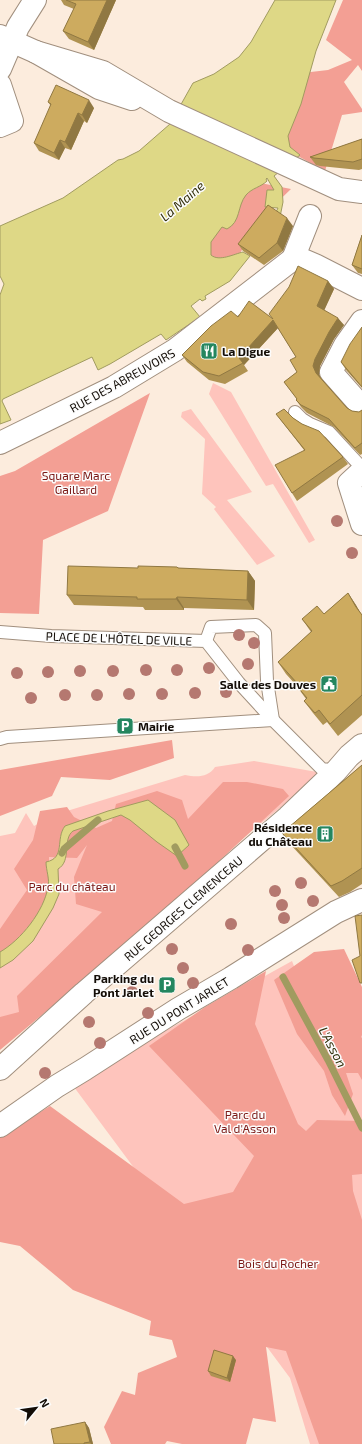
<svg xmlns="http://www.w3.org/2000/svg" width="362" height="1444" viewBox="0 0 362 1444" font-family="'Exo 2',sans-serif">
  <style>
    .green { fill: #fec4bc }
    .forest { fill: #f39f94 }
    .water { fill: #ded886; stroke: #a19b60 }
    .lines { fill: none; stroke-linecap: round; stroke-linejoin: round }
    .stream { stroke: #a19b60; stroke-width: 7 }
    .lane-casing { stroke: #a18f7e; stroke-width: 14 }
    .street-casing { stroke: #a18f7e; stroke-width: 24 }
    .secondary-casing { stroke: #a18f7e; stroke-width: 24 }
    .lane { stroke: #fff; stroke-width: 12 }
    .street { stroke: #fff; stroke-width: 22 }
    .secondary { stroke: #fff; stroke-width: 22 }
    .tree { fill: #b57870 }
    .wall { fill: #b09352 }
    .shaded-wall { fill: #907842 }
    .building { fill: #cdab5f; stroke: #907842 }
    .labels { text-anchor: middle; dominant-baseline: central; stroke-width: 3; stroke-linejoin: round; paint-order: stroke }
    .poi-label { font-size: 12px; font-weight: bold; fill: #130d07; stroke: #fcfcfc; text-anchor: end }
    .street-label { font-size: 12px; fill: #130d07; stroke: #fcfcfc }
    .park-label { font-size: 12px; fill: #7b1916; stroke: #fcfcfc }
    .water-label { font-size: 13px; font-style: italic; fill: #34310d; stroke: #fcfcfc }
  </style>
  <rect width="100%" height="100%" fill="#fcecdd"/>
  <g class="green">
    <path d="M213 383 231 392 315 540 309 543 273 484 266 486 209 394Z"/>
    <path d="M191 409 252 492 227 500 275 556 257 565 214 509 216 507 202 494 205 439 181 417 182 412Z"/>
    <path d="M254 761 317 772 318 777 201 872 0 1047V836L15 833 26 813 34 826 57 814 185 775C196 777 208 778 215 767Z"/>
    <path d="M292 961 308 1002 362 1010V1444H310L290 1378 71 1083Z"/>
  </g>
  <g class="forest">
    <path d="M343 0H362V71L358 65 344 82 362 109V112L342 115 325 171 278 145 285 75 328 70 352 60 326 40Z"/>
    <path d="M250 181 291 189 261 218 233 265 200 256Z"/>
    <path d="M150 393 108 511 43 540 39 614 0 613V476L15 471Z"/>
    <path d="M172 740 174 758 110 780 61 777 52 796 0 816V770Z"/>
    <path d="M223 782H247L283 789 289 796 176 901 103 962 61 999 0 1050V1017L19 1012 17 996 102 912 76 904 74 877 87 845 77 858 49 857V894L27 935 0 955V929L27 890 14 869 33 840 40 811 67 807 74 817 96 828 112 821 116 804 157 791 182 800 188 819Z"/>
    <path d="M344 949 362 987V1035L361 1037 362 1038V1080L358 1073H346L353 1094 345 1116 332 1095 324 1071 297 1034 274 980 314 952Z"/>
    <path d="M266 971 255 1024 298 1124 306 1131 317 1120 362 1121V1174L352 1175 353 1191 362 1220V1444H319L286 1351 266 1347 276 1422 253 1418 246 1444H182L167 1441 165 1444H111L104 1427 122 1391 135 1395 138 1373 177 1357 172 1340 149 1335 151 1321 73 1290 20 1246 0 1242V1137L50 1106 184 1204 233 1192 254 1156 149 1046 205 1007Z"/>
  </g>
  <g class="water">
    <path d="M275 0H336L316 51 301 104 288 136 290 147 300 155 274 176 282 187 283 202 280 217 275 214 278 208 265 207 267 190H274L267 178 266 179 267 181C261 187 252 188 246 195 237 206 241 222 227 229L222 227 211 242V255C219 262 234 254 243 252L250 256 230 281 205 296 206 299 202 301 200 299 191 306 200 317 166 340 161 334 110 364 98 370 92 357 3 399 2 401 11 420 0 424V295L4 284 0 276V226L63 198 118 160 123 159 139 151 170 124 193 83 214 74 239 57 251 42Z"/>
    <path d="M148 800 175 820 189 845 177 856 157 842 130 820 121 815 73 831C62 839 72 861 58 869L59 894 53 908 33 941 13 960 0 968V952C21 940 44 911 48 887 50 880 46 870 46 862 66 858 55 839 65 826L108 811Z"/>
  </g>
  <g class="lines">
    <g class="stream">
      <path d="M175 847 185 866"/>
      <path d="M62 853 64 849 98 820"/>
      <path d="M283 977 328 1060 362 1128"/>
    </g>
    <g class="lane-casing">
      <g id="lane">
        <path d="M295 412 302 419 310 424 329 432 362 468"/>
        <path d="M0 632 51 636 206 641 239 683 273 720"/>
        <path d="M206 641 211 627 256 625 265 633 267 681 273 720"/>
        <path d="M0 739 7 737 273 720 322 769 336 771"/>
      </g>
    </g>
    <g class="street-casing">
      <g id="street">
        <path d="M0 69 18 27 35 0"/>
        <path d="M0 85 12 121 0 126"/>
        <path d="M293 259 310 216"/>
        <path d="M362 321 345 345 331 372 362 407"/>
        <path d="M0 443 114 387 175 350 293 259H301L315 265 362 289"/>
        <path d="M362 471 349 483 362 524"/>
        <path d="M0 1069 84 993 288 817 336 771 349 756 362 745"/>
        <path d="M0 1126 57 1086 85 1069 178 1009 231 978 336 912 362 900"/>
      </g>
    </g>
    <g class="secondary-casing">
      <g id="secondary">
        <path d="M0 36 36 52 99 88 132 99"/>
        <path d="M36 52 103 72 169 111 339 189 362 192"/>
      </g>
    </g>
    <use href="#lane" class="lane"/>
    <use href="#street" class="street"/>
    <use href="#secondary" class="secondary"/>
  </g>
  <g class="tree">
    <circle cx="337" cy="521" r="6"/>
    <circle cx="352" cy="553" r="6"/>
    <circle cx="239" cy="635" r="6"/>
    <circle cx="254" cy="643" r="6"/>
    <circle cx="248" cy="664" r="6"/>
    <circle cx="209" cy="668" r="6"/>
    <circle cx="146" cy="670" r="6"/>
    <circle cx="177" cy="670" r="6"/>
    <circle cx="80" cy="671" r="6"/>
    <circle cx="113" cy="671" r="6"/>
    <circle cx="48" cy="672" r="6"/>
    <circle cx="17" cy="673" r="6"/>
    <circle cx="226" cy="692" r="6"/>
    <circle cx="195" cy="693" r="6"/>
    <circle cx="129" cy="694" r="6"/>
    <circle cx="162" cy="694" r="6"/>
    <circle cx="65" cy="695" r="6"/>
    <circle cx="97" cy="695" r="6"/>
    <circle cx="31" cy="698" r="6"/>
    <circle cx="301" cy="883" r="6"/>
    <circle cx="275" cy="891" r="6"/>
    <circle cx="313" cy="901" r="6"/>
    <circle cx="282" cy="905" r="6"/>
    <circle cx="284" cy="918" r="6"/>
    <circle cx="231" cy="924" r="6"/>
    <circle cx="172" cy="949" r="6"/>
    <circle cx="248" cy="950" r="6"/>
    <circle cx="183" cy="968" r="6"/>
    <circle cx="193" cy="983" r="6"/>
    <circle cx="132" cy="992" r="6"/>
    <circle cx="148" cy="1013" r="6"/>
    <circle cx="89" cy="1022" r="6"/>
    <circle cx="100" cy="1043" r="6"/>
    <circle cx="45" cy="1073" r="6"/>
  </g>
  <g class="wall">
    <path d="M61 0H116L94 50 69 39 63 31 74 9 64 5Z"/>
    <path d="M48 102 94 108 87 123 84 121 71 150 65 148 59 160 39 151 34 143 51 106Z"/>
    <path d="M362 139V169L359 170 320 166 316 165 310 157Z"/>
    <path d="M293 226 283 251 264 265 243 251 238 244Z"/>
    <path d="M362 235V274L358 273 352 265Z"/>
    <path d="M328 281 334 289 324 310 344 325 334 339 320 366 319 374 320 377 347 408 352 411 359 412 362 410V454L360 455 334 427 307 413 301 407 296 400 297 399 284 382 297 372 296 357 278 328 244 365 248 371 225 384 209 380 187 362 182 355 238 317 273 319Z"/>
    <path d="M362 327V388L346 370 341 362Z"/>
    <path d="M276 414 293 418 302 424 343 457 348 464 297 501 292 493 304 450Z"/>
    <path d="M177 567 179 568 248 571 255 581 254 610 184 608V610H145L143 607 74 605 67 595 138 568Z"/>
    <path d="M348 593 362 615V715L338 736 327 722 323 725 313 713 304 701 306 699 296 685 286 674 278 662 311 632 302 619 324 614Z"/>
    <path d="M362 765V884L350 892 339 897 290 844 282 833Z"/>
    <path d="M236 1360 230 1382 211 1376 208 1371Z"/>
    <path d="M85 1422 89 1428 93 1444H54Z"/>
  </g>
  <g class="shaded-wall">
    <path d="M107 0H116L94 50 88 42Z"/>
    <path d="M89 100 94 108 87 123 82 115Z"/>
    <path d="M78 113 84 121 71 150 65 142Z"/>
    <path d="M60 140 65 148 59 160 54 153Z"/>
    <path d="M287 218 293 226 283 251 277 243Z"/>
    <path d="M328 281 334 289 323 313 317 306Z"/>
    <path d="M338 318 344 325 334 339 320 366 319 374 322 380 316 373 313 366 315 359 329 332Z"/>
    <path d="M273 320 278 328 244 365 239 358Z"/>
    <path d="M248 571 255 581 254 610 247 600Z"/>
    <path d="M348 593 356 605 362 616 356 607Z"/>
    <path d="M177 597 184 608V610L176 599Z"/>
    <path d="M233 1356 236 1360 230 1382 227 1378Z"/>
    <path d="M85 1422 89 1428 93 1444H91L90 1442Z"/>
  </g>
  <g class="building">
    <path d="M66 0H107L88 42 63 31 76 4Z"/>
    <path d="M56 85 89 100 82 115 78 113 65 142 60 140 54 153 34 143 51 104 48 102Z"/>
    <path d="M362 139V159L353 162 314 158 310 157Z"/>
    <path d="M268 205 287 218 277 243 259 258 238 244Z"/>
    <path d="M362 235V269L352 265Z"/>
    <path d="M298 266 328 281 317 306 338 318 329 332 315 359 313 366 316 373 347 408 352 411 359 412 362 410V443L355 448 329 419 301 405 296 400 297 399 284 382 297 372 290 360 296 357 273 320 239 358 243 363 219 376 203 372 182 355 211 326 231 311 238 317 249 301 273 319 269 314 289 287Z"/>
    <path d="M362 327V387L341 362 350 344Z"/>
    <path d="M284 409 293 418 302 424 319 431 343 457 292 493 275 465 305 450 276 414Z"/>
    <path d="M68 566 138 568V566L177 567 178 568 248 571 247 600 177 597 176 599H137V597L67 595Z"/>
    <path d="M348 593 356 607 362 615V695L330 724 319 710 315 713 304 701 307 698 296 685 297 683 278 662 312 631 302 619 317 606 324 614Z"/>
    <path d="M362 765V868L342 881 331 886 282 833Z"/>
    <path d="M362 915V983H360L352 960 360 956 355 916Z"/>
    <path d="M214 1350 233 1356 227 1378 208 1371Z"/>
    <path d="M85 1422 90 1442 84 1443V1444H54L51 1429Z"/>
  </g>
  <defs>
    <g id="restaurant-square" transform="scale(0.9)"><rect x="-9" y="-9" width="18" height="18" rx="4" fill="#24865f" stroke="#fcfcfc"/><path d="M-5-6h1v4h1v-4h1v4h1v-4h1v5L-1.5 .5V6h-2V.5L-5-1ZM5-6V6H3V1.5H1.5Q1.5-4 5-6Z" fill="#fff"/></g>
    <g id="civic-square" transform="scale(0.9)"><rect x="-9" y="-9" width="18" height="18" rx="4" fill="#24865f" stroke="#fcfcfc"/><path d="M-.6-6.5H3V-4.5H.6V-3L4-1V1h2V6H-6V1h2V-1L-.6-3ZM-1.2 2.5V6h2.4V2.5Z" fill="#fff"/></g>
    <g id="parking-square" transform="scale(0.9)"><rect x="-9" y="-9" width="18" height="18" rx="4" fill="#24865f" stroke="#fcfcfc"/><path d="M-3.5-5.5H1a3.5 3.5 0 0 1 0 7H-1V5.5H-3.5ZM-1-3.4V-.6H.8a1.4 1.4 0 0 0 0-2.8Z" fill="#fff"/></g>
    <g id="building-square" transform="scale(0.9)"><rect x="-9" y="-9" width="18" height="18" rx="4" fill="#24865f" stroke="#fcfcfc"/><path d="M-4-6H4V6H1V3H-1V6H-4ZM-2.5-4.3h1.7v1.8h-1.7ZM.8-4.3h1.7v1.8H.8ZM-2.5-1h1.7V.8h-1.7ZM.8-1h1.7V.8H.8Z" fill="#fff"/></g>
  </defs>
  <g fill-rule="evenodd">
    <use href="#restaurant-square" x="209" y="351"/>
    <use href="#civic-square" x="329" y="684"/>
    <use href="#parking-square" x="125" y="726"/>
    <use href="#building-square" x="325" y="834"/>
    <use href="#parking-square" x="167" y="985"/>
  </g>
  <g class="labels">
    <g class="poi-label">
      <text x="222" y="351" text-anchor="start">La Digue</text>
      <text x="316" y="684">Salle des Douves</text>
      <text x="138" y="726" text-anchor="start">Mairie</text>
      <text x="312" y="827">Résidence<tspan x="312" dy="14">du Château</tspan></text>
      <text x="154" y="978">Parking du<tspan x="154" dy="14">Pont Jarlet</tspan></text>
    </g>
    <g class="street-label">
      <text transform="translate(122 380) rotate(-29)">RUE DES ABREUVOIRS</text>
      <text transform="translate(119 638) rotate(2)">PLACE DE L'HÔTEL DE VILLE</text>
      <text transform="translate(183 908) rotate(-41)">RUE GEORGES CLEMENCEAU</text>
      <text transform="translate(179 1010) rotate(-32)">RUE DU PONT JARLET</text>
    </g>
    <g class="park-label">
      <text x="76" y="475">Square Marc<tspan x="76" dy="14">Gaillard</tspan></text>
      <text x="72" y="886">Parc du château</text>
      <text x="245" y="1114">Parc du<tspan x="245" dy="14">Val d'Asson</tspan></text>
      <text x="278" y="1263">Bois du Rocher</text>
    </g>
    <g class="water-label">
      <text transform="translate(182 201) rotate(-41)">La Maine</text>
      <text transform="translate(333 1047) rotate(62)">L'Asson</text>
    </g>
  </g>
  <g transform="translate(36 1408) rotate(61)" stroke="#fcfcfc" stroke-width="3" paint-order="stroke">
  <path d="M0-3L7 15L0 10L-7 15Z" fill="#130d07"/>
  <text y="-6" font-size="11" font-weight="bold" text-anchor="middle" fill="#130d07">N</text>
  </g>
</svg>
